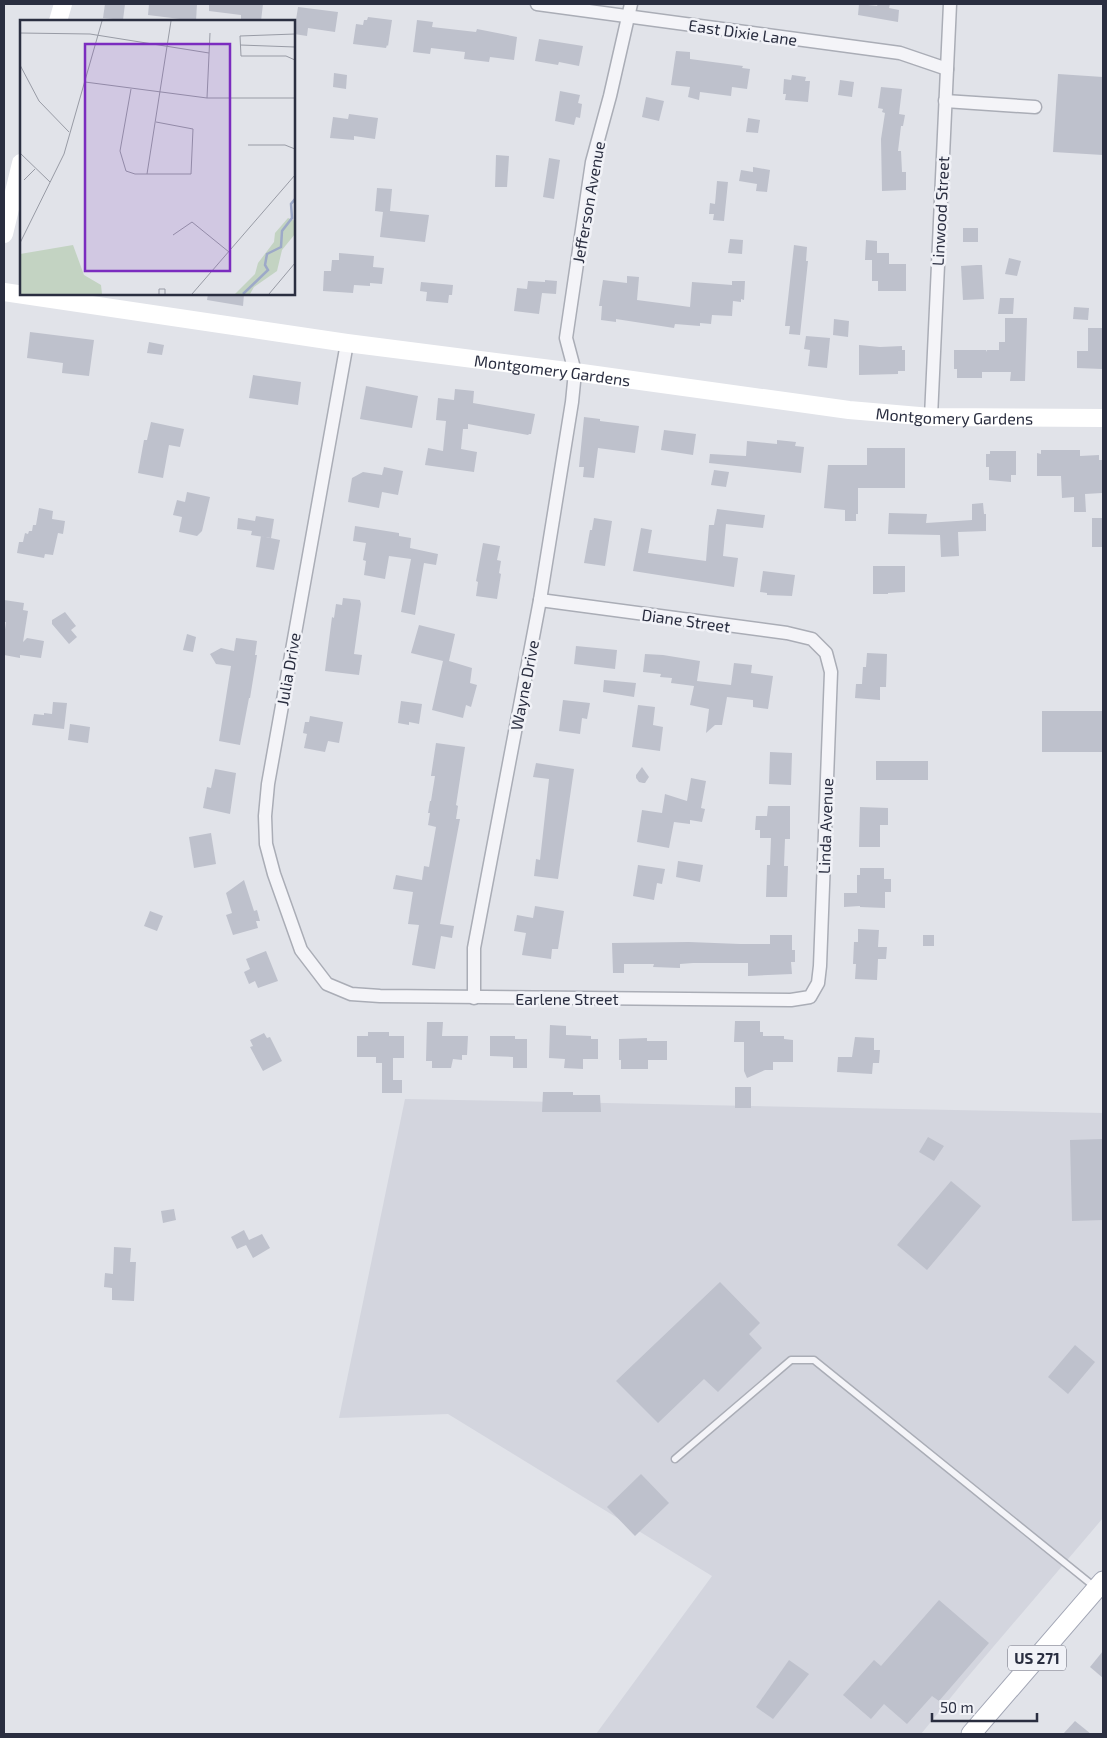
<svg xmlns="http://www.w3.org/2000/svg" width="1107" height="1738" viewBox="0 0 1107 1738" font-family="'Exo 2',sans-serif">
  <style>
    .built { fill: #d3d5de }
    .building { fill: #bec1cc }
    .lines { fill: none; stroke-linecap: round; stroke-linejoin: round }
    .lane-casing { stroke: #aaadb6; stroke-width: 9 }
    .street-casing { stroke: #aaadb6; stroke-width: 15 }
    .primary-casing { stroke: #a1a5b4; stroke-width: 21 }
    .lane { stroke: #f4f4f8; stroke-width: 6 }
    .street { stroke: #f4f4f8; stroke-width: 12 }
    .secondary { stroke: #fff; stroke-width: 18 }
    .primary { stroke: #fff; stroke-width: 19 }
    .labels { text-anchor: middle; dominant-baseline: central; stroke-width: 5; stroke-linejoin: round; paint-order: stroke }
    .shield { fill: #f1f2f7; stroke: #666977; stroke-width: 1 }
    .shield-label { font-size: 15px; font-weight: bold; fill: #2a2e40 }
    .street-label { font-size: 16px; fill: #2a2e40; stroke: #f1f2f7 }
    .inset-river { fill: none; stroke: #9da9c8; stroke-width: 2.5 }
    .inset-road { fill: none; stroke: #989ba5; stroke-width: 1 }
    .view { fill: #7b2cbf; fill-opacity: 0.15; stroke: #7b2cbf; stroke-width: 2.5 }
    .inset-edge { fill: none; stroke: #2a2e40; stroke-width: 2.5 }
  </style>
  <rect width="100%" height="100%" fill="#e1e3e9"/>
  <path class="built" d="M405 1099 1103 1113V1518L965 1680 921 1734H596L712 1576 448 1414 339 1418Z"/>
  <g class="building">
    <path d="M105 4H125L123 20 103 18Z"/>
    <path d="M149 4H197L196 21 148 15Z"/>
    <path d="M209 4H263L261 21H241V15L209 11Z"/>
    <path d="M859 4 877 6 878 4H890L889 8 899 10 898 22 858 15Z"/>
    <path d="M298 7 338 12 335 32 308 28 307 36 294 34V20H296Z"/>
    <path d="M368 17 392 20 388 46 387 45 386 48 353 44 356 24 363 25 364 20H367Z"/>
    <path d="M417 20 433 22 432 27 476 32 477 29 517 37 514 60 490 57 489 62 464 59 465 52 431 48 430 54 413 52Z"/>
    <path d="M539 39 583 46 579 66 559 62 558 65 535 61Z"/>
    <path d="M676 51 690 52V59L743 66 742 68 750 69 747 89 732 87 731 96 700 92 699 100 688 97 690 87 671 85Z"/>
    <path d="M334 73 347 75 346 89 333 87Z"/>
    <path d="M1058 74 1103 77V155L1053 152Z"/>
    <path d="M792 75 806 77 805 81H810L808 102 785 100 786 94H783L784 79 791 80Z"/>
    <path d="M840 80 854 82 852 97 838 95Z"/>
    <path d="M881 87 902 89 899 114 905 115 903 126H901L898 151H901L902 172H906V190L882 191 881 139 885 113 882 112 883 109 878 108Z"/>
    <path d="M560 91 580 95 578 103 582 104 580 118 576 117 574 125 555 121Z"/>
    <path d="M646 97 664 101 659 121 642 117Z"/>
    <path d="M349 114 378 118 375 139 354 136V140L330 138 333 117 348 119Z"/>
    <path d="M748 118 760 120 758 133 746 132Z"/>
    <path d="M496 155 509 156 507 187H495Z"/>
    <path d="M549 158 560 160 554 199 543 197Z"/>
    <path d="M753 167 770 170 767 192 756 191 757 184 739 181 741 170 753 172Z"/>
    <path d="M717 181 728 182 724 221 713 220 714 214H709L710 203 715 204Z"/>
    <path d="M377 188 392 189 390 211 429 215 425 242 380 237 383 212 375 211Z"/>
    <rect x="963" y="228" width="15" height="14"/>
    <path d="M730 239 743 240 742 254 728 253Z"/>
    <path d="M866 240 877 241V253H889V264H906V291H878V281H872V260H865Z"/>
    <path d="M794 245 807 247 806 261H808L800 335 789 334 790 326H785Z"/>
    <path d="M339 253 374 256 373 267 384 268 382 284 370 283V286L354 285 353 293 323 291 324 271H331L332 260H339Z"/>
    <path d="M1009 258 1021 261 1017 276 1005 274Z"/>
    <path d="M977 265H982L984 299 963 300 961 266Z"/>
    <path d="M627 276 639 277 637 300 690 307 692 282 732 285V281H745L744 300 741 299V302L733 301 732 316 712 315 711 324 700 323V326L675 324 674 328 616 319V322L601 320 602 306H599L603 280 627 283Z"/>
    <path d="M545 280 557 281 556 294 542 293 539 314 514 311 517 288 527 289 528 281 545 282Z"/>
    <path d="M421 282 453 285 452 295H449L448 303 426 301 427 292 420 291Z"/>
    <path d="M208 294H244L243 306 207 300Z"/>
    <path d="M1000 298H1014L1013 314H998Z"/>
    <path d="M1074 307 1089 308 1088 320 1073 319Z"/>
    <path d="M1005 318H1027L1025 381H1010L1011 372H982V378H957V369H954V350H986L987 352V350H999V342H1005Z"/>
    <path d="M834 319 849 321 848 337 833 335Z"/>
    <path d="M1088 328H1103L1102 369 1077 368V351H1088Z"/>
    <path d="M30 332 94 340 89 376 62 373 63 363 27 358Z"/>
    <path d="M806 336 830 338 827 368 808 366 810 350 804 349Z"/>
    <path d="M149 342 164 345 162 355 147 353Z"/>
    <path d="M859 345 880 347 902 346V350H905V371H898V374L859 375Z"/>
    <path d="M253 375 301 382 298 405 249 398Z"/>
    <path d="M366 386 418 396 412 428 360 419Z"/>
    <path d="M455 389 474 391 473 403 535 414 531 434H529L528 435 468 424V429H463L461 449 477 452 474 472 425 465 428 448 443 451 446 421 436 420 438 398 454 400Z"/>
    <path d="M584 417 600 419V421L639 426 635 453 598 448 594 478 583 477 584 467H579Z"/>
    <path d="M151 422 184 429 180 447 169 445 163 478 138 473 144 440H147Z"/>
    <path d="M664 430 696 434 693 455 661 450Z"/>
    <path d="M777 440 796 442 795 446 804 447 801 473 709 463 710 454 746 456 747 441 777 444Z"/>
    <path d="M867 448H905V488H858V514H856V521H845V510L824 508 828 465H867Z"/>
    <path d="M1041 450H1080V456L1099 455V460H1103L1102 493 1085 494 1086 512H1074V497L1062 498 1061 476H1037V453L1041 454Z"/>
    <path d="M990 451H1016V475H1011V482L989 480V467H986V454H990Z"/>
    <path d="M384 467 403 471 398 495 382 492 379 508 348 502 352 478 363 472 382 475Z"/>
    <path d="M714 470 729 472 726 487 711 485Z"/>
    <path d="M187 492 210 497 202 531 197 536 179 532 182 517 173 515 177 500 185 502Z"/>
    <path d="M983 503 984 514H986V531L958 532 959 556 941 557 940 535 888 534 889 513 927 514 926 523 972 520V504Z"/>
    <path d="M39 508 53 511 52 519 65 521 63 534 58 533 53 555 45 554 44 558 17 553 19 542H23L25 533 28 534 29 531H32L33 525H36Z"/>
    <path d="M717 509 765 515 763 528 726 524 723 556 738 558 734 587 633 571 641 528 652 530 648 553 706 561 709 525H714Z"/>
    <path d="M256 516 274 519 271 538 251 535 252 531 237 529 238 518 255 521Z"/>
    <path d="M594 518 612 521 605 566 584 563 590 530H592Z"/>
    <rect x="1092" y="518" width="11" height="29"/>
    <path d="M355 526 399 533V536L411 538 410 548 438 554 436 565 424 563 415 615 401 612 411 559 389 556 385 579 364 575 366 561 363 560 366 543 353 541Z"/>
    <path d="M261 536 280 540 274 570 256 567Z"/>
    <path d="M483 543 500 546 497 560 501 561 499 573 501 574 497 599 476 596 478 582 476 581Z"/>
    <path d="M873 566H905V592L888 593V594H873Z"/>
    <path d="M763 571 795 575 792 596 767 595V593L760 592Z"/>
    <path d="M343 598 360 600 361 604 354 654 362 655 359 675 325 671 332 617 334 618 336 604 342 605Z"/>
    <path d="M4 600 24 603 23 610 28 611 23 642 27 638 44 641 41 658 20 655V658L4 655V637L6 622H4Z"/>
    <path d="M65 612 76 626 71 630 77 637 69 644 52 624V620Z"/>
    <path d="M419 625 455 634 449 661 472 668 470 683 477 685 471 707 466 705 463 718 432 710 443 661 411 653Z"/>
    <path d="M187 634 196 637 193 652 183 650Z"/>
    <path d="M236 638 257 641 255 655H257L250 698H249L240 745 219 741 231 666 216 664 210 654 221 648 234 651Z"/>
    <path d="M576 646 617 650 615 669 574 664Z"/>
    <path d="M867 653 887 654 886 687H880V700L855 698 856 684H862L863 667H866Z"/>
    <path d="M645 654 663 655 700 661 697 681 731 685 734 663 752 665 751 673 773 676 768 709 753 707V700L727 697 722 725H715L706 733 709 709 690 705 694 686 671 683 672 678 660 677 661 674 643 672Z"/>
    <path d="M604 680 636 683 634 697 603 692Z"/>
    <path d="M563 700 590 703 587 719 582 718 580 734 559 731Z"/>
    <path d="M401 701 422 704 419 724 409 722V725L398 723Z"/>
    <path d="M53 702 67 703 64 729 32 725 34 714 44 715V713L52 714Z"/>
    <path d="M638 705 655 707 653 725 663 727 660 751 632 747Z"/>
    <rect x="1042" y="711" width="61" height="41"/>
    <path d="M310 716 343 722 339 743 328 741 325 752 304 748 307 734 303 733 305 722H309Z"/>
    <path d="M70 724 90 727 88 743 68 740Z"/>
    <path d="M436 743 465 747 456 805 458 806 456 819H460L440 924 454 926 452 938 441 936 435 969 412 965 419 925 408 924 413 892 393 889 396 875 422 880 424 866 429 867 436 827 428 825 430 813H428L430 801H431L435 776H431Z"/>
    <path d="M770 752 792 753 791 785 769 784Z"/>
    <rect x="876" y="761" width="52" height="19"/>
    <path d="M536 763 574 769 558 879 534 876 536 859 540 860 549 779 533 777Z"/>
    <path d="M642 767 649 777 645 783H643L639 782 636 778V775Z"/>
    <path d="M215 769 236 773 230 814 203 808 207 787 211 788Z"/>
    <path d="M691 778 706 781 701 808 705 809 702 822 690 820V824L674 822 669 848 637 842 642 810 662 813 665 794 687 801Z"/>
    <path d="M768 806H790V839H785L784 866H788L787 897H766L767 865H770L771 838H760V830H755L756 816H767Z"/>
    <path d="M860 807 888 808V825H880V847H859Z"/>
    <path d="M211 833 216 864 194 868 189 837Z"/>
    <path d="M678 861 703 865 700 882 676 877Z"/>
    <path d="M638 865 665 869 662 884 657 883 654 900 633 896Z"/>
    <path d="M860 868H884V879H891V892H885V908L860 907V906L844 907V893H857V875H860Z"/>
    <path d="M244 880 254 911 257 910 260 921H256L258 928 233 935 226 915 232 913 226 893Z"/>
    <path d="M535 906 564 911 558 949H552L551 959 522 955 526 933 514 931 517 915 533 918Z"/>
    <path d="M150 911 163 916 157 931 144 926Z"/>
    <path d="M858 929 879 930 878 947H887L886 959H878L877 980 855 979 856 964H853L854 942H858Z"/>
    <path d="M770 935H792V950H795V962H791L792 974 748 976V963H693L680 964V968L653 967 654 964H624V973H613L612 943 689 942 740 944H770Z"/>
    <rect x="923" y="935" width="11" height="11"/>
    <path d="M266 951 278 981 258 988 255 981 249 984 244 972 250 969 246 959Z"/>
    <path d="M735 1021H760V1032H763V1036H784V1039L793 1040V1062H773V1070H765L747 1078 744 1071V1042H734Z"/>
    <path d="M427 1022H443L442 1036H468L467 1055H462V1060L453 1059 451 1068H432V1061H426Z"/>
    <path d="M550 1025 566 1026V1035L591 1036V1039H598V1059H583V1069L564 1068 565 1059 549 1058Z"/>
    <path d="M368 1032H389V1036H404V1058H393V1080H402V1093H382V1063H376V1057H357V1036H368Z"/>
    <path d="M264 1033 267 1038 270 1037 282 1061 263 1071 250 1047 253 1046 250 1040Z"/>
    <path d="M490 1036H515V1039H527V1068H513V1057L490 1056Z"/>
    <path d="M855 1037 874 1038V1050H880L879 1063H873L872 1074 837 1072 838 1057H852Z"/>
    <path d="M647 1038V1041H667V1060H648V1069H621V1060H619V1039Z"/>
    <rect x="735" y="1087" width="16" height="21"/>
    <path d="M543 1092H573V1095H600L601 1112H542Z"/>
    <path d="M928 1137 944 1146 934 1161 919 1152Z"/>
    <path d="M1103 1139V1220L1072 1221 1070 1140Z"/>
    <path d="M951 1181 981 1206 927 1270 897 1245Z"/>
    <path d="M174 1209 176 1220 163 1223 161 1211Z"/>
    <path d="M244 1230 249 1240 262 1234 270 1248 253 1258 246 1245 237 1249 231 1237Z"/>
    <path d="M114 1247 131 1248 130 1262H136L134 1301 112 1300V1288L104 1287 105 1273 113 1274Z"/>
    <path d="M720 1282 760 1323 749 1334 762 1348 718 1392 704 1379 658 1423 616 1381Z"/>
    <path d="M1075 1345 1095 1362 1068 1394 1048 1377Z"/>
    <path d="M641 1474 669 1503 635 1536 607 1507Z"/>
    <path d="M939 1600 989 1643 939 1701 932 1696 907 1724 884 1704 871 1719 843 1695 874 1660 881 1666Z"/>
    <path d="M1103 1651V1678L1090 1667Z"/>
    <path d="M789 1660 809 1674 773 1719 756 1707Z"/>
    <path d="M1075 1721 1091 1734H1063Z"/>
  </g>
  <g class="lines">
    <g class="lane-casing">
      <path id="lane" d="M675 1459 791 1360H814L1096 1588"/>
    </g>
    <g class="street-casing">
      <g id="street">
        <path d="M537 4 900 53 947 69"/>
        <path d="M945 101 1035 107"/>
        <path d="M347 343 268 784 265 816 266 844 274 874 301 950 327 984 351 994 380 996 791 1000 810 997 818 983 820 966 831 672 826 653 812 639 787 633 540 600"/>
        <path d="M931 417 950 4"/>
        <path d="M474 998V948L540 600 572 402 575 372 566 338 592 162 610 96 631 4"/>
      </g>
    </g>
    <g class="primary-casing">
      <path id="primary" d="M971 1734 1103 1581"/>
    </g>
    <use href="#lane" class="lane"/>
    <use href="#street" class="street"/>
    <g class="secondary">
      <path d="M58 21 63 4"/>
      <path d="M4 234 21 163"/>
      <path id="s1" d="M4 292 347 343 575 372 849 410 931 417 1103 418"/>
    </g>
    <use href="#primary" class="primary"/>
  </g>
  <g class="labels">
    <rect class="shield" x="1008" y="1645.5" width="58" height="25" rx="4"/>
    <g class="shield-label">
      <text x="1037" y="1658">US 271</text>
    </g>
    <g class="street-label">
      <text transform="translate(743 32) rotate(8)">East Dixie Lane</text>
      <text transform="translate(588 202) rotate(-80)">Jefferson Avenue</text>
      <text transform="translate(940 211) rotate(-87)">Linwood Street</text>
      <text stroke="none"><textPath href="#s1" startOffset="554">Montgomery Gardens</textPath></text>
      <text stroke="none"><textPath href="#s1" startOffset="959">Montgomery Gardens</textPath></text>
      <text transform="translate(686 620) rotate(8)">Diane Street</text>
      <text transform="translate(288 669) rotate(-80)">Julia Drive</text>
      <text transform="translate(524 685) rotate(-79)">Wayne Drive</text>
      <text transform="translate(825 826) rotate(-88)">Linda Avenue</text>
      <text x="567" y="998">Earlene Street</text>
    </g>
  </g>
  <g transform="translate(20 20)">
    <rect width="275" height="275" fill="#e1e3e9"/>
    <path d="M53 225 64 255 81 265 82 274H0V234Z" fill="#c3d3c2"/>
    <path d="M268 198 275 201V214L262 230 257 251 234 267 230 274H215L235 254 238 243 254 222 255 213Z" fill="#c3d3c2"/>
    <path class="inset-river" d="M223 274 248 250 245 245 247 234 261 227 262 211 272 198 271 184 275 179"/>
    <path class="inset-road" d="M0 13 70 14 189 33M275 14 220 16 221 36H266L275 40M220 25 275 27M0 45 19 81 49 112M65 62 187 78H275M111 69 100 131 106 151 115 154H171L173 109 136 102M187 78 190 13M228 125H265L275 129M0 133 30 162M127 154 151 1M4 160 15 149M153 215 172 202 209 232M0 223 44 134 82 1M139 274V269H145V274M172 274 275 155M249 274 275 243"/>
    <path class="view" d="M65 24H210V251H65Z"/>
    <rect width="275" height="275" class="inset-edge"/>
  </g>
  <rect width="1107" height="1738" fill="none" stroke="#2a2e40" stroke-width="10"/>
  <path d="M932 1713v8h105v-8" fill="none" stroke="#2a2e40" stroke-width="2.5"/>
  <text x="940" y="1713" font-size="15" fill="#2a2e40" stroke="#f1f2f7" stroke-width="4" paint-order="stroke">50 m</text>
</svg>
